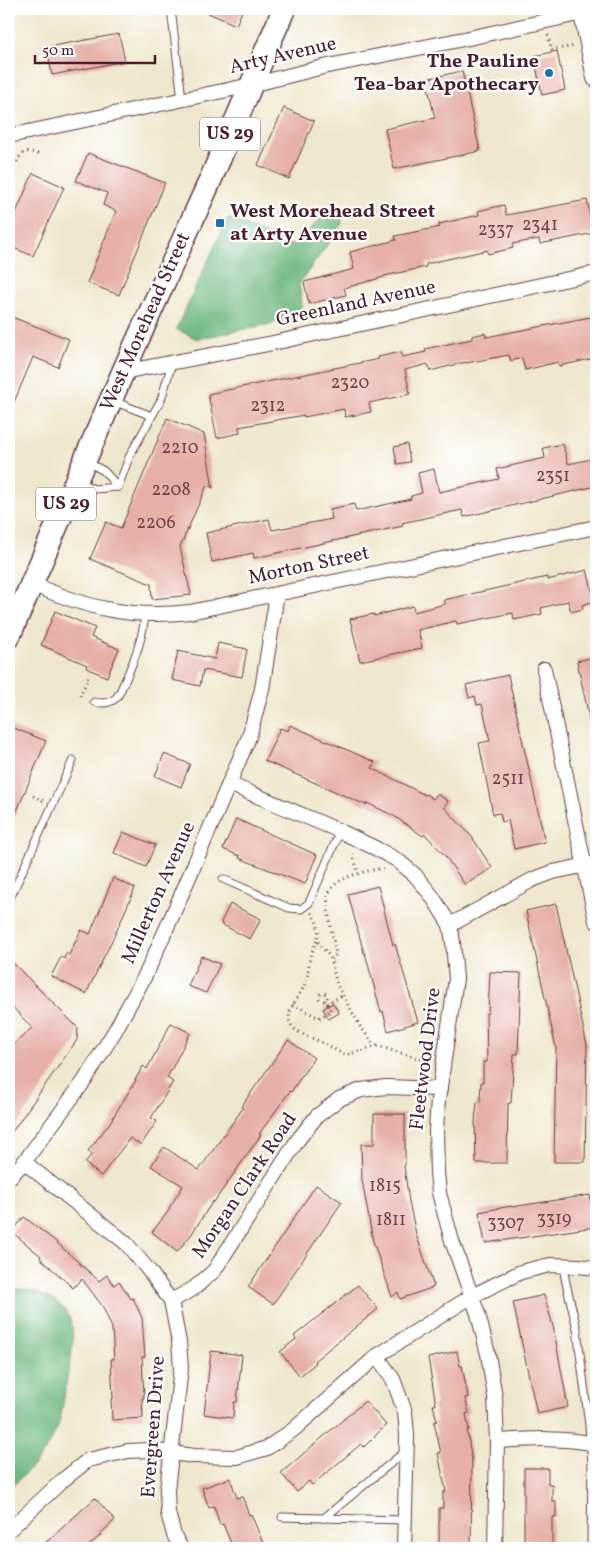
<svg xmlns="http://www.w3.org/2000/svg" width="605" height="1557" viewBox="0 0 605 1557" font-family="Vollkorn,serif">
  <style>
    .forest { fill: #6cb67e; stroke: #5b6a54 }
    .building { fill: #e6afa7 }
    .lines { fill: none; stroke-linecap: round; stroke-linejoin: round }
    .service-casing { stroke: #633d43; stroke-width: 9 }
    .minor-casing { stroke: #633d43; stroke-width: 16 }
    .tertiary-casing { stroke: #633d43; stroke-width: 20 }
    .primary-casing { stroke: #633d43; stroke-width: 25 }
    .path { stroke: #633d43; stroke-width: 3; stroke-dasharray: 1 4; stroke-linecap: butt }
    .service { stroke: #fff; stroke-width: 7 }
    .minor { stroke: #fff; stroke-width: 14 }
    .tertiary { stroke: #fff; stroke-width: 18 }
    .primary { stroke: #fff; stroke-width: 22 }
    .poi-dot { fill: #1f6fb2; stroke: #fff; stroke-width: 2 }
    .labels { text-anchor: middle; dominant-baseline: central; stroke-width: 4.5; stroke-linejoin: round; paint-order: stroke }
    .number-label { font-size: 18px; fill: #71434a }
    .shield { fill: #fff; stroke: #80626b; stroke-width: 1 }
    .shield-label { font-size: 19px; font-weight: bold; fill: #4a1f2b }
    .street-label { font-size: 20px; fill: #4a1f2b; stroke: #fff }
    .poi-label { font-size: 20px; font-weight: bold; fill: #4a1f2b; stroke: #fff; text-anchor: end }
  </style>
  <rect width="100%" height="100%" fill="#fff"/>
  <filter id="ink" filterUnits="userSpaceOnUse"><feTurbulence type="fractalNoise" baseFrequency=".02" numOctaves="2"/><feDisplacementMap in="SourceGraphic" scale="10" xChannelSelector="R" yChannelSelector="G"/><feConvolveMatrix kernelMatrix="1 2 1 2 8 2 1 2 1" color-interpolation-filters="sRGB"/></filter>
  <filter id="wash" filterUnits="userSpaceOnUse"><feTurbulence type="fractalNoise" baseFrequency=".0096" numOctaves="4" result="noise"/><feDisplacementMap in="SourceGraphic" scale="20" xChannelSelector="R" yChannelSelector="G"/><feGaussianBlur stdDeviation="1.12" result="paint"/><feColorMatrix in="noise" values="0 0 0 0 0 0 0 0 0 0 0 0 0 0 0 0 0 1.4 0 .05"/><feComposite in="paint" operator="in"/></filter>
  <g filter="url(#wash)">
    <rect width="100%" height="100%" fill="#efe7cd"/>
    <g class="forest">
      <path d="M332 203 341 207 342 224 299 284 304 317 197 339 176 329 228 218 291 245 299 243Z"/>
      <path d="M9 1288C33 1288 68 1299 72 1327 75 1346 69 1366 66 1385 63 1400 62 1419 55 1433 46 1456 26 1473 9 1489Z"/>
    </g>
    <g id="blocks">
      <g class="building">
        <path d="M199 9H243L236 25Z"/>
        <path d="M119 34 125 61 52 75 47 47Z"/>
        <path d="M557 51 565 90 542 95 534 56Z"/>
        <path d="M462 71 480 151 394 169 385 129 435 118 426 79Z"/>
        <path d="M284 108 314 121 289 179 258 165Z"/>
        <path d="M88 153 165 183 119 295 87 283 116 211 103 205 107 193 76 181Z"/>
        <path d="M33 173 64 187 33 256 9 246V229Z"/>
        <path d="M587 200 594 233 540 244 539 239 512 244 513 248 488 254 487 250 426 264V267L384 276V277L344 288 346 295 309 304 304 282 354 269 350 252 396 240 395 236 440 227 439 224 479 215 478 211 504 205 506 215Z"/>
        <path d="M9 316 69 339 58 367 33 357 9 414Z"/>
        <path d="M596 316V358L559 366 558 362 525 370 522 358 511 361 509 355 466 363V362L430 371 428 364 405 370 410 394 369 403 371 412 345 417 344 409 304 417V415L239 427 240 433 217 438 208 394 379 359 378 357 401 352 402 357 426 352 425 349 472 339V336L485 333 486 337Z"/>
        <path d="M167 418 204 434 213 488 207 485 180 547 191 595 152 599 151 584 90 559 106 522 121 528Z"/>
        <path d="M407 444 410 462 397 464 394 447Z"/>
        <path d="M563 444 568 464 596 458V486L464 517 462 510 402 523 403 526 254 558 253 553 212 562 206 533 269 519 272 530 332 519 330 509 354 504 356 511 411 499V496L422 493 418 473 434 469 439 492 499 479 497 469 545 458 543 448Z"/>
        <path d="M587 570 595 601 582 605 583 609 571 612 568 601 541 608 542 614 514 620 513 613 457 624 456 621 418 630 422 648 360 661 350 619 374 614V616L413 606 414 612 445 604 444 600 547 577V580Z"/>
        <path d="M55 611 95 628 91 637 119 649 107 677 86 668 87 665 41 645Z"/>
        <path d="M218 643 247 649 242 677 203 670 200 686 172 680 178 651 215 659Z"/>
        <path d="M596 657V722H590L577 661Z"/>
        <path d="M508 675 545 842 514 849 508 820 502 822 500 813 493 814 479 743 490 741 482 704 477 705 475 696 469 698 466 685Z"/>
        <path d="M290 725 375 762 372 768 425 795 426 794 433 799 437 794 448 801 444 807 472 837 492 868 465 885 446 857 425 834 423 836 394 816 367 803 366 805 265 761 280 728 288 731Z"/>
        <path d="M9 726 46 741 9 830Z"/>
        <path d="M164 754 190 764 181 787 155 776Z"/>
        <path d="M236 819 317 855 305 884 239 858 240 856 223 849Z"/>
        <path d="M123 832 155 845 146 867 114 853Z"/>
        <path d="M113 878 135 888 117 930 86 994 51 976 61 957 64 959 66 953 69 955 81 930 90 934Z"/>
        <path d="M378 886 393 945 395 944 418 1022 388 1031 383 1011 381 1012 365 953H364L348 894Z"/>
        <path d="M230 904 261 919 250 939 221 924 222 923 221 922Z"/>
        <path d="M556 904 587 1045 585 1162H554L556 1048 526 911Z"/>
        <path d="M201 956 220 964 206 993 188 986Z"/>
        <path d="M9 959 78 1028 77 1040 9 1136V1049L32 1028 9 1003Z"/>
        <path d="M490 972 521 973 518 1054H514L511 1103H508L507 1163H476L475 1122 477 1102H480L481 1082H483V1062H487L486 1013H488Z"/>
        <path d="M333 1003 339 1013 329 1019 323 1009Z"/>
        <path d="M171 1023 190 1033 167 1078 173 1082 151 1118 157 1121 141 1145 130 1138 101 1176 85 1163 92 1154 88 1151 109 1124 136 1080H135L143 1066 147 1069Z"/>
        <path d="M288 1040 314 1058 291 1092 290 1091 259 1134 261 1135 214 1202 213 1201 191 1235 177 1252 152 1232 170 1209 169 1208 183 1186 151 1166 164 1147 199 1170 243 1108 241 1107Z"/>
        <path d="M374 1114H405V1165L404 1166 409 1202 416 1234 434 1287 400 1299 398 1292 392 1297 373 1241 362 1180 361 1144H374Z"/>
        <path d="M316 1185 342 1202 273 1304 248 1287Z"/>
        <path d="M590 1195 595 1227 485 1243 479 1212 511 1206V1207Z"/>
        <path d="M24 1217 55 1241 99 1281 107 1275 114 1285 119 1281 131 1299 133 1298 142 1318 145 1357H142L144 1398H142L143 1418 112 1420 111 1399H113L111 1359H114L112 1328 103 1307 82 1279 73 1288 40 1258 41 1256 12 1232Z"/>
        <path d="M358 1285 378 1309 314 1361 316 1363 300 1376 280 1352 296 1339 294 1336Z"/>
        <path d="M544 1295 553 1326 568 1407 537 1414 513 1302Z"/>
        <path d="M211 1351 242 1355 237 1402H234L233 1418 204 1414Z"/>
        <path d="M457 1351 460 1366H462L468 1397 465 1398 469 1413 466 1414 469 1430H467L472 1461 471 1548H439V1508H443V1492H446L438 1453H441L434 1422 437 1421 433 1405H436L428 1358Z"/>
        <path d="M365 1401 386 1425 364 1447 361 1444 312 1485 309 1481 297 1492 281 1473Z"/>
        <path d="M524 1468H548V1484H552V1501H556V1517H552V1548H524Z"/>
        <path d="M230 1478 237 1498 242 1496 249 1515 251 1514 265 1548H233L223 1524 220 1525 214 1506 209 1508 202 1488Z"/>
        <path d="M95 1498 115 1520 100 1534 101 1535 86 1548H40Z"/>
      </g>
    </g>
  </g>
  <g filter="url(#ink)">
    <use href="#blocks" fill-opacity="0" stroke="#633d43" stroke-width="1"/>
    <g class="lines">
      <g class="service-casing">
        <g id="service">
          <path d="M171 9 182 99"/>
          <path d="M113 401 152 416"/>
          <path d="M87 462 104 471 118 487 130 455 161 400 172 363"/>
          <path d="M80 483 94 489 118 487"/>
          <path d="M94 702C102 704 109 704 116 698 120 694 122 686 125 681 135 658 143 638 145 614"/>
          <path d="M223 879 289 908 301 909 309 903 340 831"/>
          <path d="M9 893 12 894 73 760"/>
          <path d="M563 1265 566 1283 577 1329 589 1425 592 1463 591 1548"/>
          <path d="M282 1517 405 1520"/>
          <path d="M324 1518 407 1450"/>
        </g>
      </g>
      <g class="minor-casing">
        <g id="minor">
          <path d="M9 136 251 85 323 67 469 38 596 10"/>
          <path d="M123 372 273 343 596 273"/>
          <path d="M32 584C87 608 130 619 190 612L596 527"/>
          <path d="M544 669 596 921"/>
          <path d="M229 784 340 831 377 849 397 860 415 875 432 896 450 925 453 942 456 979 438 1100 436 1130 437 1172 439 1193 452 1241 478 1314 488 1354 495 1397 497 1441 495 1548"/>
          <path d="M450 925 532 880 553 872 596 863"/>
          <path d="M24 1162 126 1243 150 1272 171 1301 179 1342 181 1368 167 1490 168 1513 174 1535 181 1548"/>
          <path d="M9 1178 24 1162 85 1080 116 1029 147 972 180 898 249 737 262 689 277 594"/>
          <path d="M171 1301 193 1289 214 1271 297 1141 317 1116 339 1099 361 1090 386 1087 440 1089"/>
          <path d="M377 1356 393 1379 405 1412 407 1435 404 1548"/>
          <path d="M497 1441C531 1439 563 1437 596 1444"/>
          <path d="M9 1530 63 1480 88 1460 128 1451 149 1450 194 1456 237 1457 267 1448 293 1430 377 1356 472 1296 521 1272 550 1265 578 1266 596 1268"/>
        </g>
      </g>
      <g class="tertiary-casing">
        <path id="tertiary" d="M582 9 596 78"/>
      </g>
      <g class="primary-casing">
        <path id="primary" d="M9 636 123 372 209 183 284 9"/>
      </g>
      <g class="path">
        <path d="M548 35 552 50 574 46"/>
        <path d="M17 162C22 151 27 150 38 154"/>
        <path d="M80 696 90 673"/>
        <path d="M33 796 44 801"/>
        <path d="M353 854 358 873"/>
        <path d="M311 913C322 928 319 936 312 952 308 961 309 972 306 982 302 993 293 1001 290 1012 284 1032 310 1036 323 1043 331 1047 338 1052 346 1055L377 1046 431 1062"/>
        <path d="M318 942 330 957 337 985 360 1026 375 1046"/>
        <path d="M332 960 336 954C334 942 326 907 328 897 330 877 367 871 383 868"/>
        <circle cx="323" cy="997" r="4"/>
        <path d="M293 1004 319 1018 331 1011 325 1000"/>
        <path d="M327 1004 343 995"/>
      </g>
      <use href="#service" class="service"/>
      <use href="#minor" class="minor"/>
      <use href="#tertiary" class="tertiary"/>
      <use href="#primary" class="primary"/>
    </g>
  </g>
  <g class="poi-dot">
    <circle cx="549" cy="73" r="5"/>
    <rect x="215" y="218" width="10" height="10" rx="2.5"/>
  </g>
  <g class="labels">
    <g class="number-label">
      <text x="540" y="225">2341</text>
      <text x="496" y="230">2337</text>
      <text x="350" y="383">2320</text>
      <text x="268" y="406">2312</text>
      <text x="180" y="448">2210</text>
      <text x="553" y="476">2351</text>
      <text x="171" y="490">2208</text>
      <text x="156" y="523">2206</text>
      <text x="508" y="779">2511</text>
      <text x="385" y="1186">1815</text>
      <text x="554" y="1219">3319</text>
      <text x="391" y="1220">1811</text>
      <text x="506" y="1223">3307</text>
    </g>
    <g class="shield">
      <rect x="200" y="117.5" width="60" height="33" rx="4"/>
      <rect x="36" y="487.5" width="60" height="33" rx="4"/>
    </g>
    <g class="shield-label">
      <text x="230" y="134">US 29</text>
      <text x="66" y="504">US 29</text>
    </g>
    <g class="street-label">
      <text transform="translate(283 56) rotate(-13)">Arty Avenue</text>
      <text transform="translate(356 304) rotate(-12)">Greenland Avenue</text>
      <text transform="translate(146 322) rotate(-66)">West Morehead Street</text>
      <text transform="translate(309 566) rotate(-12)">Morton Street</text>
      <text transform="translate(159 893) rotate(-66)">Millerton Avenue</text>
      <text transform="translate(426 1059) rotate(-83)">Fleetwood Drive</text>
      <text transform="translate(245 1186) rotate(-56)">Morgan Clark Road</text>
      <text transform="translate(154 1427) rotate(-86)">Evergreen Drive</text>
    </g>
    <g class="poi-label">
      <text x="539" y="62">The Pauline<tspan x="539" dy="23">Tea-bar Apothecary</tspan></text>
      <text x="230" y="212" text-anchor="start">West Morehead Street<tspan x="230" dy="23">at Arty Avenue</tspan></text>
    </g>
  </g>
  <rect width="605" height="1557" fill="none" stroke="#fff" stroke-width="30"/>
  <path d="M35 55v8h120v-8" fill="none" stroke="#4a1f2b" stroke-width="2.5"/>
  <text x="42" y="55" font-size="15" fill="#4a1f2b" stroke="#ffffff" stroke-width="4" paint-order="stroke">50 m</text>
</svg>
